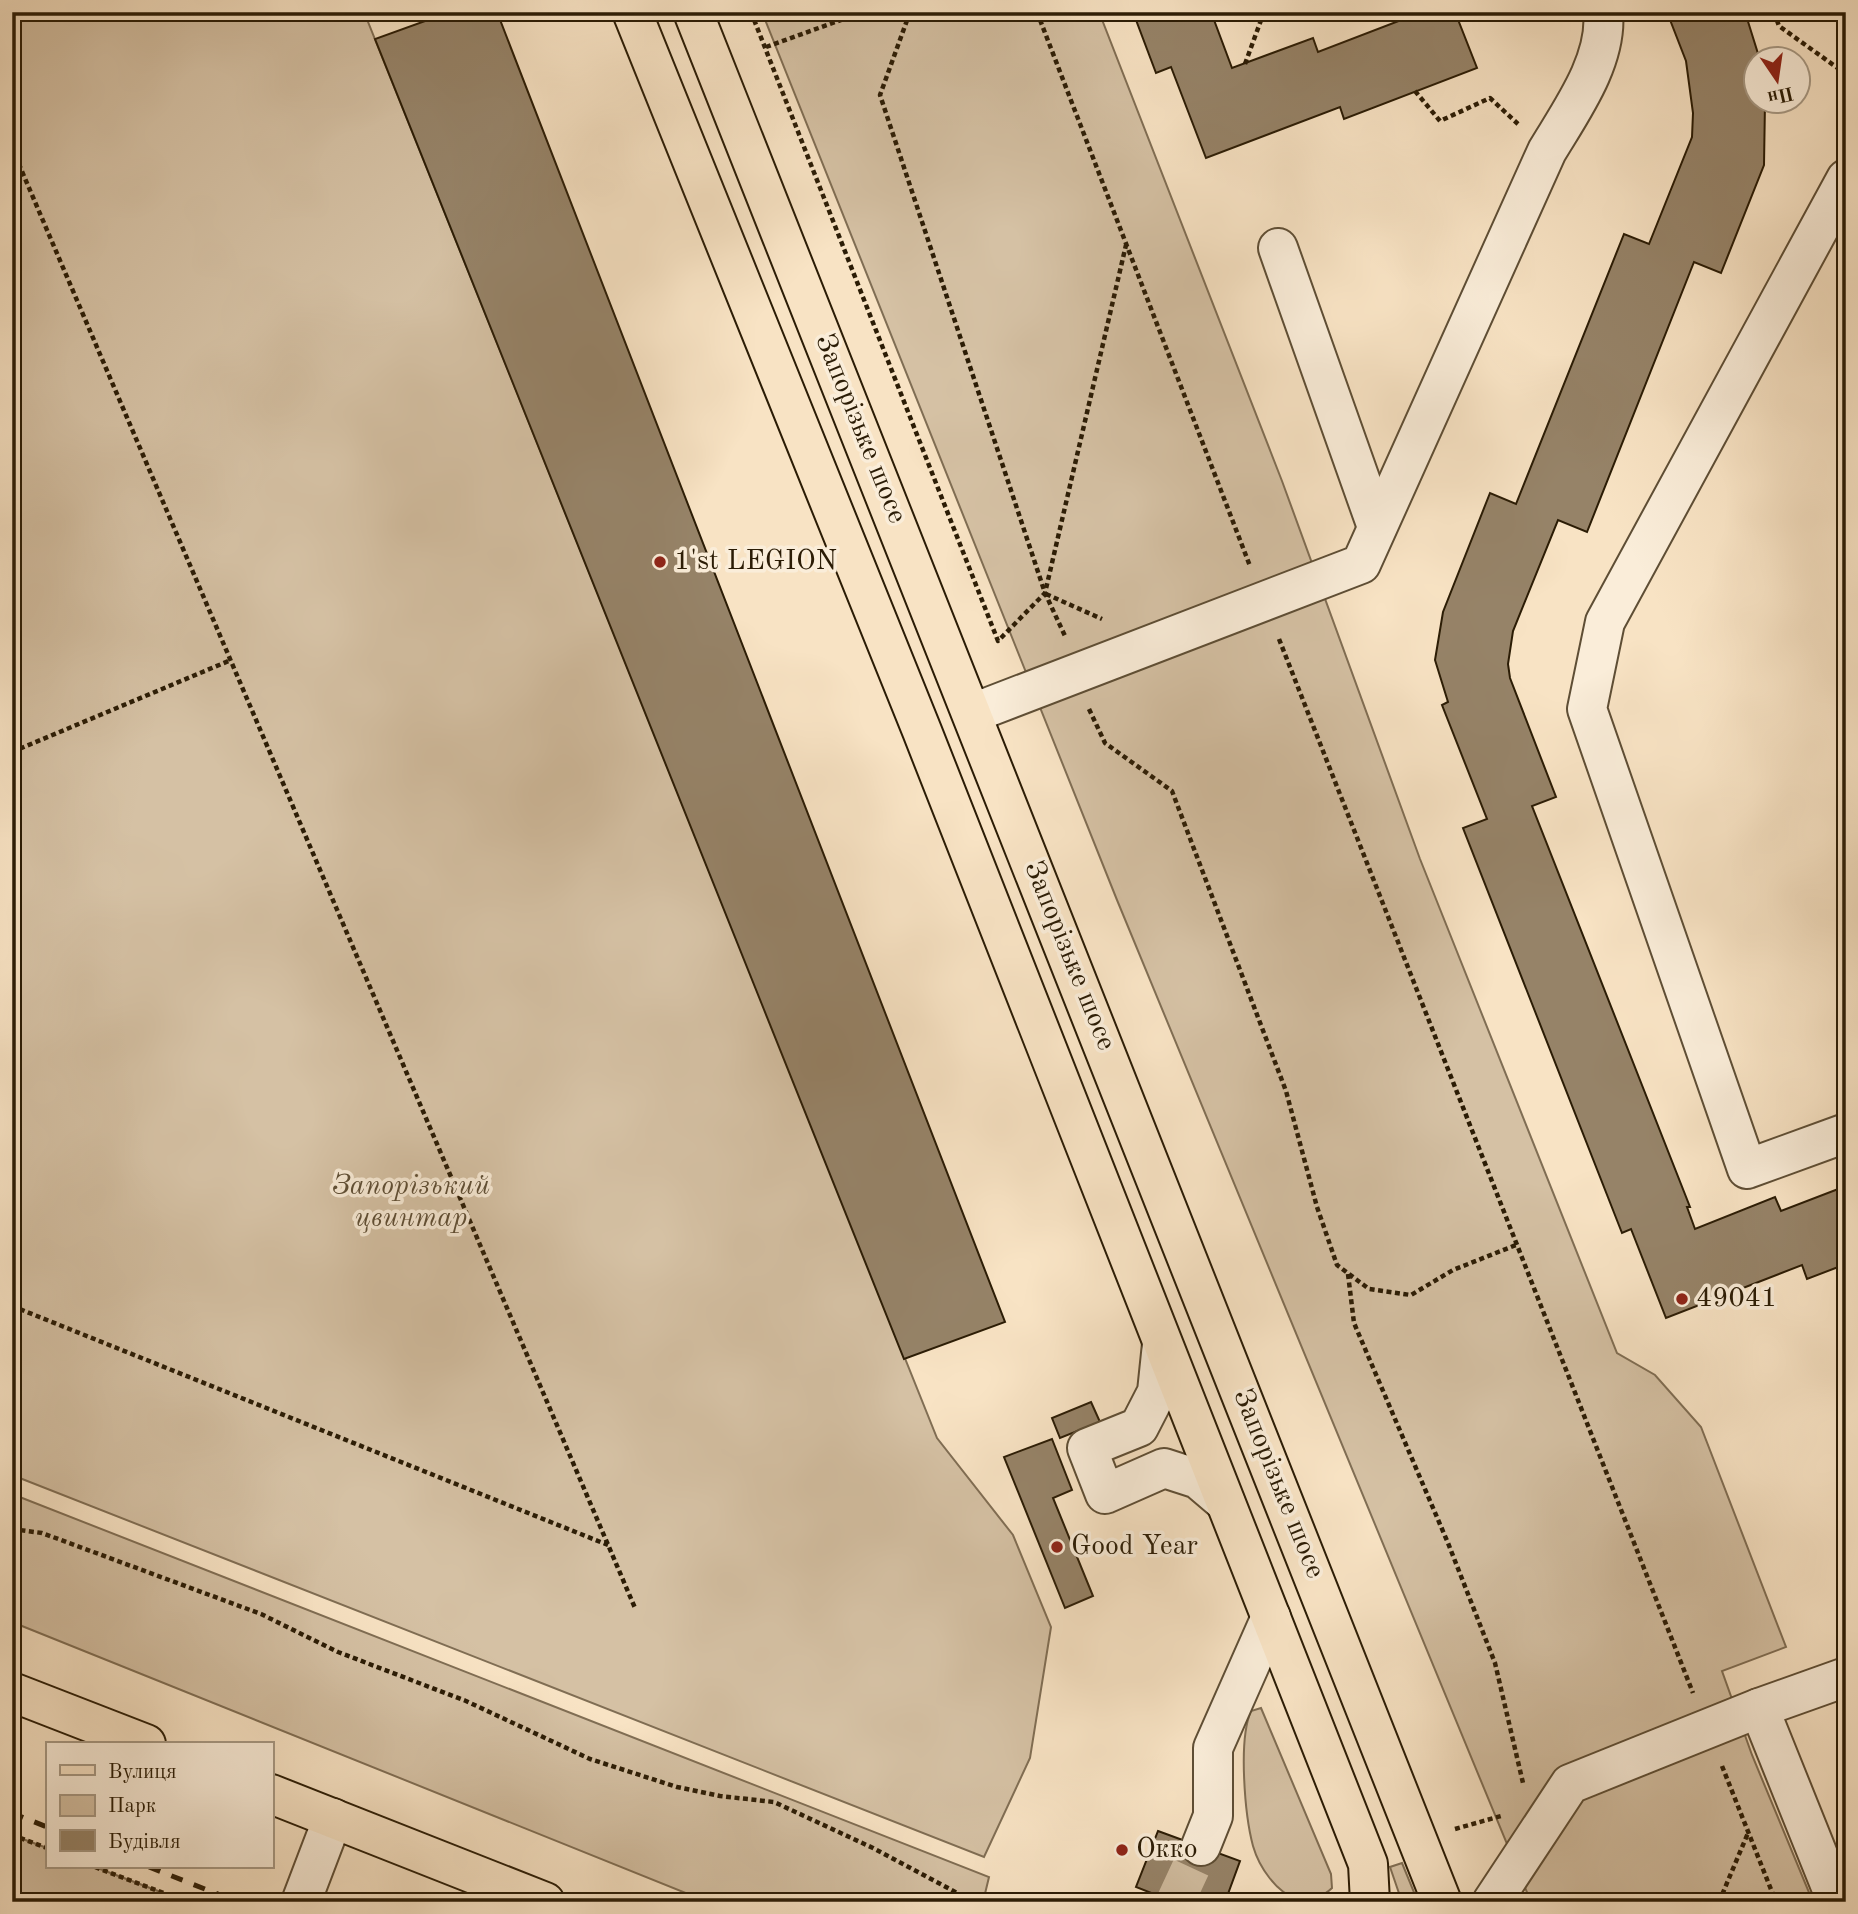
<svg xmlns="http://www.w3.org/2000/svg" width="1858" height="1914" viewBox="0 0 1858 1914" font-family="'Old Standard TT',serif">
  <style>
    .green { fill: #d5c1a4; stroke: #806e54; stroke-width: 2 }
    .building { fill: #968368; stroke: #2b1c05; stroke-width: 2 }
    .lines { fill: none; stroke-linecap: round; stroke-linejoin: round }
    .minor-tunnel { stroke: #cfbb9e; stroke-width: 38; stroke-dasharray: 38 19; stroke-linecap: butt }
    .minor-casing { stroke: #5e4e35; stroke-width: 42 }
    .major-casing { stroke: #2b1c05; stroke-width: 42 }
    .path { stroke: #2b1c05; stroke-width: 4.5; stroke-dasharray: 5 3.5; stroke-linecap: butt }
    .minor { stroke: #faedd9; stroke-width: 38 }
    .major { stroke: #f8e3c4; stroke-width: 38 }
    .rail { stroke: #2b1c05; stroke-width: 5; stroke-dasharray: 12 12; stroke-linecap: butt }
    .poi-dot { fill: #8f2418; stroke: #faedd9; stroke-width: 2.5 }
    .labels { text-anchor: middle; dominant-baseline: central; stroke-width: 7; stroke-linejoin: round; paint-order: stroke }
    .street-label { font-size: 28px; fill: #2b1c05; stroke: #faedd9 }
    .poi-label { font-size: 28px; fill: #2b1c05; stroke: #faedd9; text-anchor: start }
    .park-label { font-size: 28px; font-style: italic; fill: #5e4e35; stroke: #faedd9 }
  </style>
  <rect width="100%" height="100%" fill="#f8e3c4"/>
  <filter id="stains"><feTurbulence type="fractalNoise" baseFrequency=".00286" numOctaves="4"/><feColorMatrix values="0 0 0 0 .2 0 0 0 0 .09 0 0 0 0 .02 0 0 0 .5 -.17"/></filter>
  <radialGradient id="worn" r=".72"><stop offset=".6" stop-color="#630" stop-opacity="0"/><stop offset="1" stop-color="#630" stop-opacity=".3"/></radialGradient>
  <g class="green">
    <path d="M12 12H364L937 1438 1013 1535 1051 1627 1030 1758 984 1857 12 1475Z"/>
    <path d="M762 12H1099L1282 481 1420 859 1617 1353 1655 1375 1701 1427 1786 1647 1722 1671 1752 1755 1813 1902H1531L1117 900Z"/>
    <path d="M12 1494 989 1877 983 1902H708L12 1622Z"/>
    <path d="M1261 1708 1331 1874 1332 1888C1323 1897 1308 1902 1297 1899 1276 1892 1259 1867 1253 1846 1245 1816 1238 1740 1251 1711Z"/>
    <path d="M12 1835 47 1848V1867H95L187 1902H12Z"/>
    <path d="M1402 1863 1418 1902H1402L1390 1867Z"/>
  </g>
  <g class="building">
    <path d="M450 12H497L1005 1322 904 1359 375 39Z"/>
    <path d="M1133 12H1211L1232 68 1313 38 1318 52 1422 12H1455L1477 68 1344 119 1340 107 1206 158 1171 67 1156 73Z"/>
    <path d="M1667 12H1745L1760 60H1756V102H1765L1764 165 1721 273 1694 262 1587 532 1558 520 1513 631 1508 664 1510 678 1556 797 1532 806 1690 1207H1687L1695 1229 1775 1197 1781 1211 1846 1186V1264L1807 1279 1802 1265 1666 1318 1631 1229 1622 1233 1463 828 1487 819 1442 705 1448 702 1435 660 1443 612 1490 493 1516 504 1624 234 1649 244 1692 137 1693 113 1686 61Z"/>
    <path d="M1091 1402 1100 1422 1060 1438 1052 1418Z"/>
    <path d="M1052 1439 1072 1490 1053 1498 1093 1596 1065 1608 1004 1457Z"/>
    <path d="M1158 1831 1240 1861 1225 1902H1174L1136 1887Z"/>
  </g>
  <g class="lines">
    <path class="minor-tunnel" d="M1175 1902 1201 1846"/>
    <g class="minor-casing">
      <g id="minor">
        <path d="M1846 179 1605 622 1587 709 1747 1169 1846 1133"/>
        <path d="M1278 248 1377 527"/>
        <path d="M973 713 1361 564 1547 151C1571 111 1608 60 1603 12"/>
        <path d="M1162 1344 1157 1392 1139 1427 1087 1448 1105 1494 1164 1468 1198 1479 1225 1502"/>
        <path d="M1759 1708 1837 1902"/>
        <path d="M1201 1846 1213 1816V1748L1271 1617"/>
        <path d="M301 1902 333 1818"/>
        <path d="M1492 1902 1570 1784 1759 1708 1846 1677"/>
      </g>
    </g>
    <g class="major-casing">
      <g id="major">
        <path d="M632 12 922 731 1368 1864 1370 1902"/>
        <path d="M693 12 1442 1902"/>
        <path d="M12 1692 146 1744"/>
        <path d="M271 1794 545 1902"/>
      </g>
    </g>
    <g class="path">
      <path d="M751 12 998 641 1045 593 1126 245"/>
      <path d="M910 12 880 95 1045 593 1065 636"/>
      <path d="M1037 12 1250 566"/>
      <path d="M1774 12 1779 26 1846 74"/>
      <path d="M766 47 863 12"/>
      <path d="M1245 64 1264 12"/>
      <path d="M1415 91 1440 121 1490 98 1518 124"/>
      <path d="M12 148 635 1608"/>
      <path d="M1046 594 1102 619"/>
      <path d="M1279 639 1693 1693"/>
      <path d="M1089 709 1105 743 1172 791 1286 1091 1317 1207 1337 1265 1369 1289 1411 1295 1453 1270 1516 1245"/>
      <path d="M12 752 231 660"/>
      <path d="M1348 1274 1354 1323 1448 1543 1495 1663 1523 1783"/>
      <path d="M12 1306 608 1545"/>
      <path d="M12 1529 42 1533 261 1614 338 1652 466 1701 590 1759 677 1787 720 1796 774 1802 873 1848 974 1902"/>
      <path d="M1722 1766 1776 1902"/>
      <path d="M1455 1829 1501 1816"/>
      <path d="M12 1835 47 1848"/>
      <path d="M95 1867 187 1902"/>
      <path d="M1719 1902 1748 1833"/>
    </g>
    <use href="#minor" class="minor"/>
    <use href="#major" class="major"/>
    <g class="rail">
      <path d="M12 1813 47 1827"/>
      <path d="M149 1867 238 1902"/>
    </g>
  </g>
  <g class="poi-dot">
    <circle cx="660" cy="562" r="7"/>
    <circle cx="1682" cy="1299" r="7"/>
    <circle cx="1057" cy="1547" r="7"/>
    <circle cx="1122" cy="1850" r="7"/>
  </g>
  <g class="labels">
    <g class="street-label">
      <text transform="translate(860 429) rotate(68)">Запорізьке шосе</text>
      <text transform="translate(1069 956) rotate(68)">Запорізьке шосе</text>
      <text transform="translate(1278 1484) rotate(68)">Запорізьке шосе</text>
    </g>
    <g class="poi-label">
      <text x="674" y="562">1'st LEGION</text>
      <text x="1696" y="1299">49041</text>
      <text x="1071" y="1547">Good Year</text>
      <text x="1136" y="1850">Окко</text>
    </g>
    <g class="park-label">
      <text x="411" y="1187">Запорізький<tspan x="411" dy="32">цвинтар</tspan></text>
    </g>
  </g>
  <rect width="1858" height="1914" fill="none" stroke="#f8e3c4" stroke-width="42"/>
  <rect x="14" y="14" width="1830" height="1886" fill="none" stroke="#2b1c05" stroke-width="3.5"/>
  <rect x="21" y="21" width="1816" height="1872" fill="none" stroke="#2b1c05" stroke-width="2"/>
  <rect x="46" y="1742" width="228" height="126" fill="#faedd9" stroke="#a79984" stroke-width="2"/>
  <rect x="60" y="1765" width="35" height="10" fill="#f8e3c4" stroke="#a79984" stroke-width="2"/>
  <text x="108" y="1778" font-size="21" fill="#2b1c05">Вулиця</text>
  <rect x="60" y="1795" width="35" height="21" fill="#d5c1a4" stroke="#a79984" stroke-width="2"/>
  <text x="108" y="1812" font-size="21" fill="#2b1c05">Парк</text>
  <rect x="60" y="1830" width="35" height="21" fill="#968368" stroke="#a79984" stroke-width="2"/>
  <text x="108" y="1848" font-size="21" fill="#2b1c05">Будівля</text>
  <g transform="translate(1777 80) rotate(167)"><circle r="33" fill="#faedd9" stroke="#a79984" stroke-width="2"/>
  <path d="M0-5L12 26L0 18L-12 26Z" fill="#8f2418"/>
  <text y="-10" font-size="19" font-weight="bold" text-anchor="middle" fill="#2b1c05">Пн</text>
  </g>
  <rect width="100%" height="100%" filter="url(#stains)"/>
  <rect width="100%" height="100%" fill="url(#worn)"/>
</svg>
